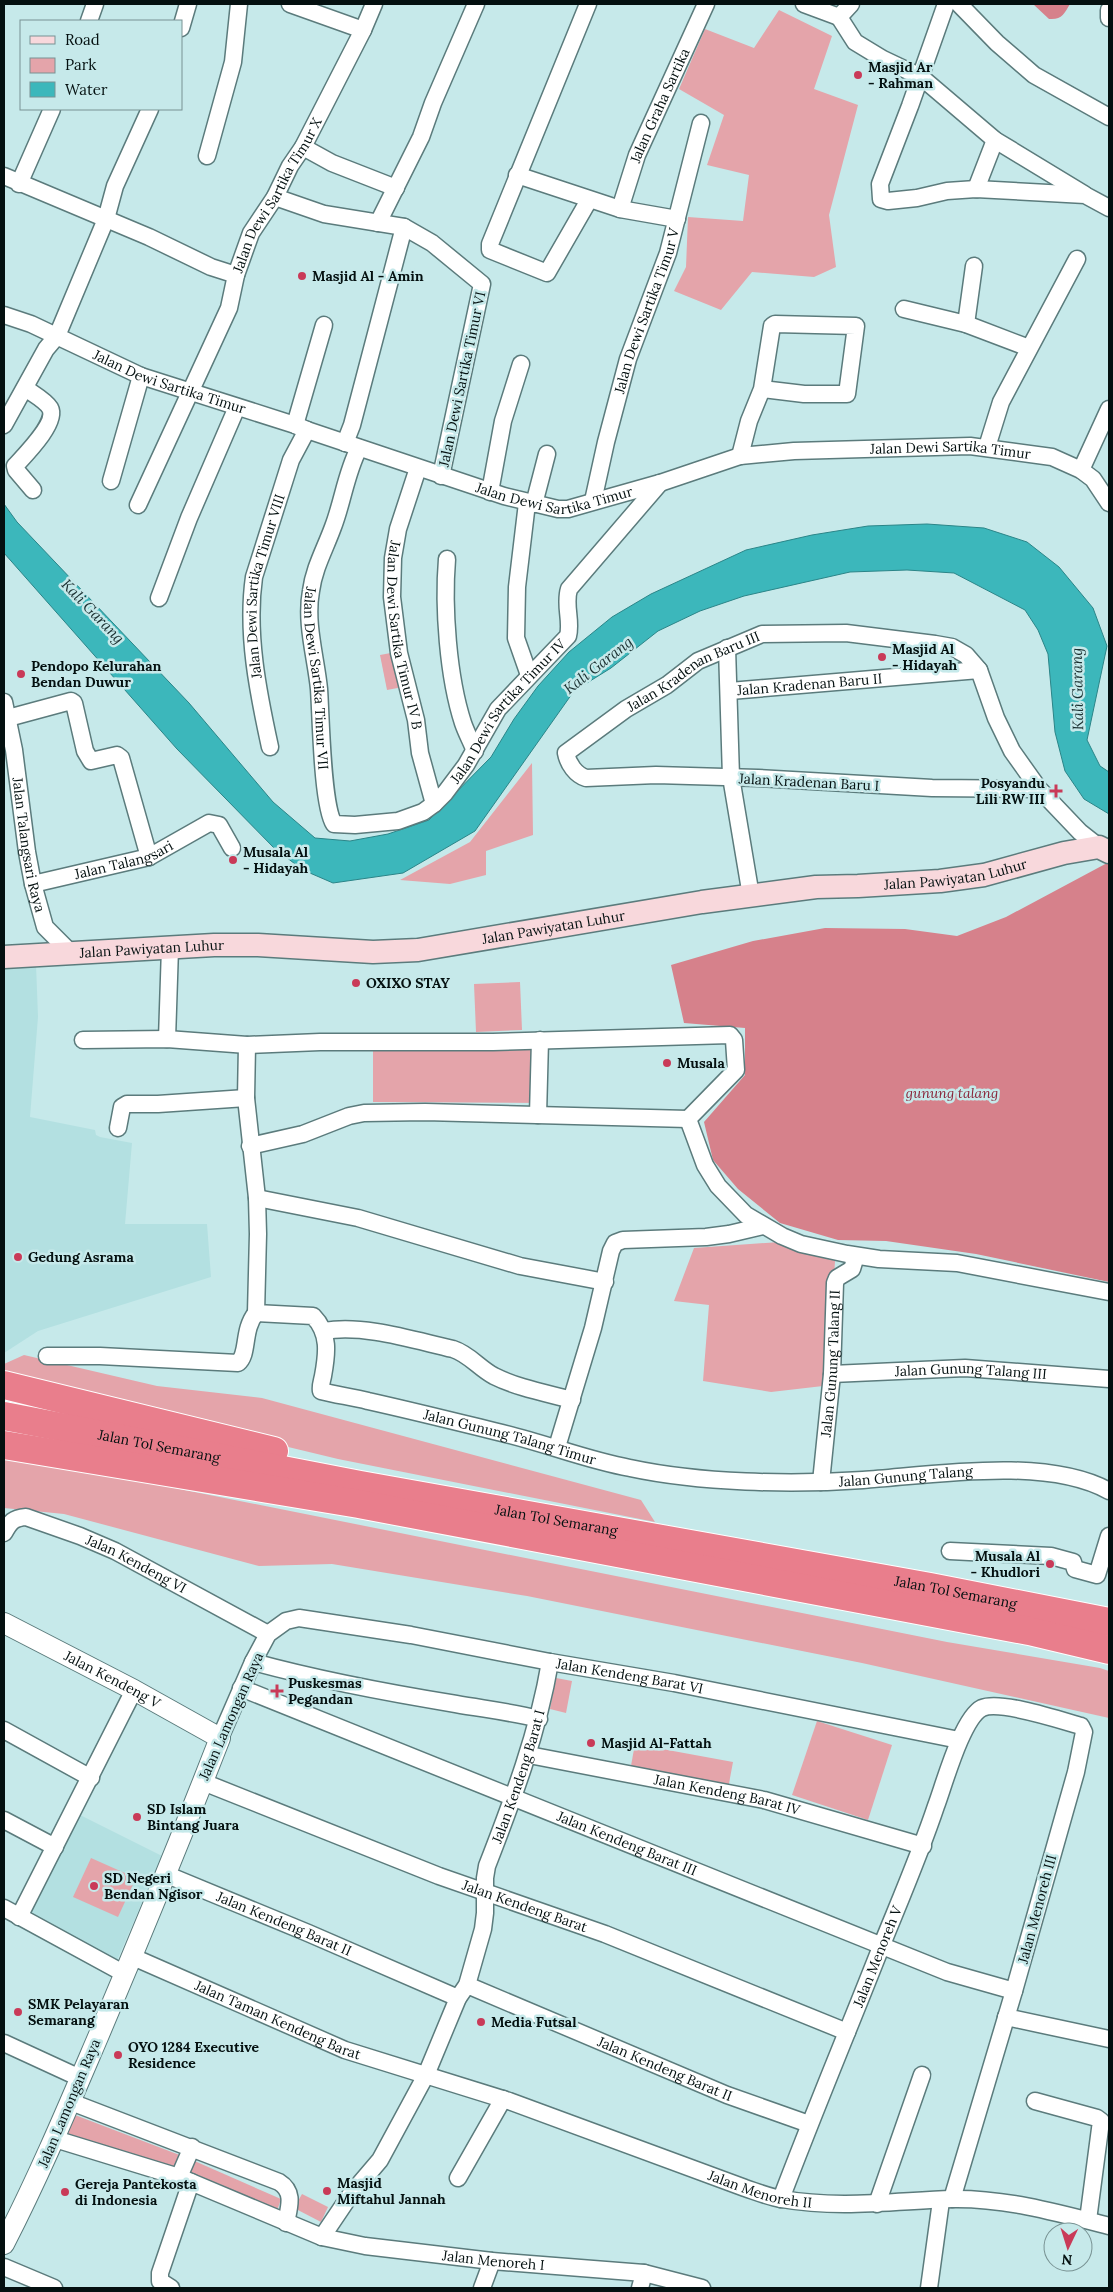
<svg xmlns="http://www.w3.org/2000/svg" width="1113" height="2292" viewBox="0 0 1113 2292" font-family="Lora,serif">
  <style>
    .built { fill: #b3e0e1 }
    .green { fill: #e4a4aa }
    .forest { fill: #d6818b }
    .water { fill: #3cb7bb; stroke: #2b8588 }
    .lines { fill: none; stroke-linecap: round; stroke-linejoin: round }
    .minor-casing { stroke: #5b7b7c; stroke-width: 19 }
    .tertiary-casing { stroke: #5b7b7c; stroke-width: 22 }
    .secondary-casing { stroke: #5b7b7c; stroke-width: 25 }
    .motorway-casing { stroke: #fff; stroke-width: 30 }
    .minor { stroke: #fff; stroke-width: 16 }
    .tertiary { stroke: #fff; stroke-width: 20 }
    .secondary { stroke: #f8d8dc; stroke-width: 22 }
    .motorway { stroke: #e97e8c; stroke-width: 28 }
    .poi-dot { fill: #c93a58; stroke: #c6e9ea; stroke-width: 2 }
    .labels { text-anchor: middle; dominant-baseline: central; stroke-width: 5; stroke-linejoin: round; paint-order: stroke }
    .poi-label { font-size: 14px; font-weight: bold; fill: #041010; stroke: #c6e9ea; text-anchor: start }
    .street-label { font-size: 14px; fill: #041010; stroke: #c6e9ea }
    .park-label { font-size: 14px; font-style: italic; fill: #8a253a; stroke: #c6e9ea }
    .water-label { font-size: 15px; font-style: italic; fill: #1a2f30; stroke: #c6e9ea }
  </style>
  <rect width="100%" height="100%" fill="#c6e9ea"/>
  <g class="built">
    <path d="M4 963 36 964 38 1017 30 1117 95 1130 96 1135 100 1137 132 1143 125 1224H207L211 1277 38 1331 4 1353Z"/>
    <path d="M76 1813 162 1856 115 1965 23 1916Z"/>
  </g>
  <g class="green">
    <path d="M779 10 832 36 814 89 858 105 829 215 836 267 814 277 752 272 721 310 674 291 686 267 688 217 743 221 749 175 707 165 724 115 679 89 705 29 754 48Z"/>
    <path d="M396 652 403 687 387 690 380 655Z"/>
    <path d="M532 763 533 835 486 851V875L450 884 400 880 470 842Z"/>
    <path d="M520 982 522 1030 476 1032 474 984Z"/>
    <path d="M548 1049 546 1103 373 1102V1050Z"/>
    <path d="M780 1242 835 1261 828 1384 823 1386 771 1392 703 1381 709 1305 674 1301 694 1248Z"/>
    <path d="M24 1355 157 1386 262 1398 641 1500 655 1522 338 1459 4 1378V1364Z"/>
    <path d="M4 1454 947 1642 1100 1668 1109 1671V1718L862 1663 527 1596 332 1564 259 1566 64 1514 4 1508Z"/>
    <path d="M556 1678 572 1681 566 1713 550 1709Z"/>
    <path d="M817 1721 892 1745 868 1820 792 1795Z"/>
    <path d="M635 1744 733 1762 728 1789 630 1771Z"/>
    <path d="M91 1858 136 1878 118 1917 73 1897Z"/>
    <path d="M75 2115 190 2159 281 2199 276 2214 64 2140Z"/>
    <path d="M302 2194 328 2207 321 2222 294 2208Z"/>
  </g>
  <g class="forest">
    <path d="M1033 4H1070C1064 14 1062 20 1049 19Z"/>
    <path d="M1109 862V1282L976 1254 886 1241 838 1240 780 1223 738 1189 713 1160 704 1122 745 1075V1028L684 1023 671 965 753 941 825 928 905 929 957 936 1006 917Z"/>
  </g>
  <path class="water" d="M4 504 17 522 189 703 273 802 315 838 350 841 388 834 429 820 491 757 514 719 538 686 569 652 612 617 651 594 746 550 812 535 868 526 927 524 984 528 1027 542 1059 567 1093 608 1107 646 1087 740 1100 766 1109 772V814L1084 799 1065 771 1055 732 1048 654 1038 630 1025 610 954 573 907 570 850 572 744 596 700 611 658 631 611 668 574 691 475 831 403 873 333 883 303 870 274 848 177 749 4 553Z"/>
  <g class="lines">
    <g class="minor-casing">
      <g id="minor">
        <path d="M290 4 363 30"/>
        <path d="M588 4 490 244V250L547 273 589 200"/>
        <path d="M804 4 839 17"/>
        <path d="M851 4 839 17 855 42 883 59 921 77 995 140 1084 194"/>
        <path d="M946 4 910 106 880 184 881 199 888 201 917 198 947 191 976 189 1085 195 1109 208"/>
        <path d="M959 4 997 43 1034 75 1109 117"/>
        <path d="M1109 10V18"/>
        <path d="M89 21 95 4"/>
        <path d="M181 28 188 4"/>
        <path d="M303 147 332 163 396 188"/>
        <path d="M207 156 233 62 239 4"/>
        <path d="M517 175 620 209 677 219"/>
        <path d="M4 176 149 237 211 267 236 275"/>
        <path d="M19 184 52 109"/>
        <path d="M976 189 995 140"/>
        <path d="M275 197 324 214 404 227 432 243 482 284 441 476"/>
        <path id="s1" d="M620 209 637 155 706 4"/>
        <path d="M378 223 421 137 433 103 476 4"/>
        <path d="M904 309 966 324 1029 348"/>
        <path id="s2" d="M4 315 31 324 141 376 295 425 307 430 504 496 558 509H568L660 483 740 456 794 451 970 446 1052 457 1081 470 1093 479 1109 503"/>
        <path d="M966 324 974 266"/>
        <path d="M25 388C33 394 45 400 50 408 58 422 25 455 15 466L16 470 33 490"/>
        <path d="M4 425 46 349 57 336 106 219 115 186 150 109"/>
        <path d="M295 425 324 325"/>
        <path d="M345 443 352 425 404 227"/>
        <path d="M987 447 1001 402 1077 259"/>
        <path id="s3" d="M359 448C346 473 343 501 333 527 325 549 314 568 311 591 305 623 316 658 319 689 321 717 322 805 334 824L355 825 398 821 423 812 434 804 445 793 466 765 498 709 568 636C572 621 564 605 569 589L660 483"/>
        <path d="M740 456 749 421 762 389 772 326 775 324 856 326 847 394H804L762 389"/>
        <path id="s4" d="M418 468 398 529 393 558 392 597 399 653 416 720 420 753 434 804"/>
        <path d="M1081 470 1109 409"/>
        <path d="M111 481 141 376"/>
        <path d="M490 492 503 421 521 364"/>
        <path id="s5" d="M593 501 606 442 628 359 668 253 701 123"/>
        <path d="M527 503 517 587 516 638 529 675"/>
        <path d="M534 504 547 454"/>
        <path id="s6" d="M138 505 229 308 236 275 251 233 275 197 290 166 303 147 363 30 374 4"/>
        <path d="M447 559C443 607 448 677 463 723 466 732 471 741 475 751"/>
        <path d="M159 598 189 518 237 407"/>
        <path d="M727 648 731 777 751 896"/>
        <path id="s7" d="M730 691 979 670"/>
        <path id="s8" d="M4 702 14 750 27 852 33 884 45 927 71 953"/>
        <path d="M8 718 71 701 74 703 85 751 91 761 117 755 121 758 149 857"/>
        <path id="s9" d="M270 747C258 692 246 633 254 577L291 460 307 430"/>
        <path id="s10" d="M1039 789 932 788 758 778 656 775 586 778C576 775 568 764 566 753L626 709 667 685 698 661 762 634 846 633 935 644 952 647 966 655 979 670 996 718 1012 751 1039 789 1080 832 1099 847"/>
        <path id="s11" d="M33 884 149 857 209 823 219 825 232 848"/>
        <path d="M167 1039 170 948"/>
        <path d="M83 1040 167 1039 247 1045 320 1042H493L730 1035 734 1040 736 1070 688 1119 705 1165 718 1186 746 1215 782 1236 801 1244 847 1254 879 1259 957 1263 1109 1292"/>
        <path id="s12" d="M247 1045 246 1098 257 1198 258 1234 256 1313 313 1316C330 1333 327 1354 323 1376 322 1381 320 1386 321 1391 336 1395 353 1397 368 1401 413 1411 457 1422 502 1433 545 1443 586 1460 630 1468 700 1483 791 1485 863 1480 933 1475 1046 1456 1109 1491"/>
        <path d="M538 1115 540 1040"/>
        <path d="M118 1128 122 1107 127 1104H158L246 1098"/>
        <path d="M250 1146 303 1134 349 1116 364 1113 425 1112 688 1119"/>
        <path d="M257 1198 358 1218 520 1266 605 1282"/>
        <path d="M324 1331C364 1324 413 1340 453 1349 469 1354 479 1368 494 1376 518 1388 546 1393 572 1400"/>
        <path d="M47 1356H100L238 1363C249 1354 242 1330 256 1313"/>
        <path id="s13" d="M832 1374 965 1368 1109 1379"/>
        <path d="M557 1447 593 1328 611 1251 615 1243 623 1240 706 1237 729 1234 763 1226"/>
        <path id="s14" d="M821 1482 832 1374 835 1283 837 1278 852 1269 856 1256"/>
        <path id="s15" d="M4 1533C10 1522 13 1518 26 1517L80 1536 115 1551 268 1634"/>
        <path d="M950 1551 1051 1556 1073 1562 1075 1569 1097 1575 1109 1536"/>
        <path d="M253 1662C319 1680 388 1693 456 1704 484 1709 511 1712 539 1719"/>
        <path id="s16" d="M241 1688 947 1972 1014 1991"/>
        <path d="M4 1730 91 1778"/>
        <path id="s17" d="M220 1738 253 1662 268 1634 286 1621 299 1618 411 1635 550 1662 674 1683 959 1740"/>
        <path id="s18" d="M529 1755 764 1800 923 1846"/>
        <path id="s19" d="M203 1782 439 1876 605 1934 847 2032"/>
        <path d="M4 1820 55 1847"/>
        <path id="s20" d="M165 1874 308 1933 458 1998"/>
        <path d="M4 1908 125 1974"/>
        <path d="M19 1917 134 1690"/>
        <path id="s21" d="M133 1957 345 2050 509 2101 745 2188C757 2192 769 2197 782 2199 838 2209 895 2201 952 2199 1005 2198 1059 2213 1109 2226"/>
        <path id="s22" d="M467 1985 727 2095 809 2124"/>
        <path d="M1006 2017 1109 2039"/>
        <path d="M4 2043 80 2078"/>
        <path d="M1035 2101 1097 2118 1101 2121 1088 2220"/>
        <path d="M71 2102 279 2182C295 2192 289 2207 286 2223"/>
        <path id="s23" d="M55 2139 179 2177 322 2237 365 2246 492 2261 644 2273 702 2288"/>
        <path d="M179 2177 192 2147"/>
        <path d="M458 2178 503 2099"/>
        <path id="s24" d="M781 2199C813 2114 848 2031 881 1947 900 1900 920 1854 936 1806 944 1785 962 1718 982 1708 1000 1700 1060 1720 1081 1726L1084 1732 1076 1772 1014 1991 952 2199"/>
        <path d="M877 2204 922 2075"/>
        <path id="s25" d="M322 2237 351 2194 380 2160 426 2075 458 1998 467 1985 483 1929 485 1913V1878L487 1866C513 1799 538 1733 550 1662"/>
        <path d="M4 2267 54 2288"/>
        <path d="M171 2288 160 2281V2273L191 2182"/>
        <path d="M482 2288 492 2261"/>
        <path d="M640 2288 644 2273"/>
        <path d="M929 2288 941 2201"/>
      </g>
    </g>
    <g class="tertiary-casing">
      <g id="tertiary">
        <path id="s26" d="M4 1623 134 1690 220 1738C181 1838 140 1938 98 2037 68 2107 39 2176 4 2244"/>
      </g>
    </g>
    <g class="secondary-casing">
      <g id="secondary">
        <path id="s27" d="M4 957 214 945H258L373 952 418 950 702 902 816 887 858 886 940 881 984 875 1064 853 1099 847 1109 852"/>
      </g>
    </g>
    <g class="motorway-casing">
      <g id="motorway">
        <path d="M4 1385 274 1451"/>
        <path id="s28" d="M4 1416 360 1485 930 1587 1109 1622"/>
        <path d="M4 1445 359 1504 1029 1631 1109 1650"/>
      </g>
    </g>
    <use href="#minor" class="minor"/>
    <use href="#tertiary" class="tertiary"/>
    <use href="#secondary" class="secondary"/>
    <use href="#motorway" class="motorway"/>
  </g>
  <g class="poi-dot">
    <circle cx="858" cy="75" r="5"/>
    <circle cx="302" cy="276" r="5"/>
    <circle cx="882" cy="657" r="5"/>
    <circle cx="21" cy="674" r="5"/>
    <path d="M1053.5 783.5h5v5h5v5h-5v5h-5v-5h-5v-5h5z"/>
    <circle cx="233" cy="860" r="5"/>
    <circle cx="356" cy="983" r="5"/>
    <circle cx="667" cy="1063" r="5"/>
    <circle cx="18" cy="1257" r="5"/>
    <circle cx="1050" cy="1564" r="5"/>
    <path d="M274.5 1683.5h5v5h5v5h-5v5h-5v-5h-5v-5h5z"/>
    <circle cx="591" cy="1743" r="5"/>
    <circle cx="137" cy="1817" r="5"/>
    <circle cx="94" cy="1886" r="5"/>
    <circle cx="18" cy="2012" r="5"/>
    <circle cx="481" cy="2022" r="5"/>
    <circle cx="118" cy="2055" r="5"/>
    <circle cx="327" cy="2191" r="5"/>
    <circle cx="65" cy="2192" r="5"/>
  </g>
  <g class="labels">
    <g class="poi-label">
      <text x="868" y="67">Masjid Ar<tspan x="868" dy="16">- Rahman</tspan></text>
      <text x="312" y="276">Masjid Al - Amin</text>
      <text x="892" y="649">Masjid Al<tspan x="892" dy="16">- Hidayah</tspan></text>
      <text x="31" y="666">Pendopo Kelurahan<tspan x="31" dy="16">Bendan Duwur</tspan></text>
      <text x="1045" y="783" text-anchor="end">Posyandu<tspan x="1045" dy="16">Lili RW III</tspan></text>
      <text x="243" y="852">Musala Al<tspan x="243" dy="16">- Hidayah</tspan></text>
      <text x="366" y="983">OXIXO STAY</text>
      <text x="677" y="1063">Musala</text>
      <text x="28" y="1257">Gedung Asrama</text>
      <text x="1040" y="1556" text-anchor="end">Musala Al<tspan x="1040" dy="16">- Khudlori</tspan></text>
      <text x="288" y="1683">Puskesmas<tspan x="288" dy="16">Pegandan</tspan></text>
      <text x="601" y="1743">Masjid Al-Fattah</text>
      <text x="147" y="1809">SD Islam<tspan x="147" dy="16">Bintang Juara</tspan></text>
      <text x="104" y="1878">SD Negeri<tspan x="104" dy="16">Bendan Ngisor</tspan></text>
      <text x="28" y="2004">SMK Pelayaran<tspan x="28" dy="16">Semarang</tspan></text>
      <text x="491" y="2022">Media Futsal</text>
      <text x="128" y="2047">OYO 1284 Executive<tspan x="128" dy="16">Residence</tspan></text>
      <text x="337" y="2183">Masjid<tspan x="337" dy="16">Miftahul Jannah</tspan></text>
      <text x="75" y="2184">Gereja Pantekosta<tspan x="75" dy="16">di Indonesia</tspan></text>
    </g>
    <g class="street-label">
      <text stroke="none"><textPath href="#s1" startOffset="111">Jalan Graha Sartika</textPath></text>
      <text stroke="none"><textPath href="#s6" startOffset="341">Jalan Dewi Sartika Timur X</textPath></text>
      <text stroke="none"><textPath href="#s5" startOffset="198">Jalan Dewi Sartika Timur V</textPath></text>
      <text transform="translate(462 379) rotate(-78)">Jalan Dewi Sartika Timur VI</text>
      <text stroke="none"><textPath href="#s2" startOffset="179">Jalan Dewi Sartika Timur</textPath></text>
      <text stroke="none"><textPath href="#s2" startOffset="989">Jalan Dewi Sartika Timur</textPath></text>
      <text stroke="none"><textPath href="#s2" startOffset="584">Jalan Dewi Sartika Timur</textPath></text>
      <text stroke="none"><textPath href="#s9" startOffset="164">Jalan Dewi Sartika Timur VIII</textPath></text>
      <text stroke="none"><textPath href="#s4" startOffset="172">Jalan Dewi Sartika Timur IV B</textPath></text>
      <text stroke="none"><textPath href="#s10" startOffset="639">Jalan Kradenan Baru III</textPath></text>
      <text stroke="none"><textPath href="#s3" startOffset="239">Jalan Dewi Sartika Timur VII</textPath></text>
      <text stroke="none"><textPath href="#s7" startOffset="80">Jalan Kradenan Baru II</textPath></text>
      <text stroke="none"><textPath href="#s3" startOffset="610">Jalan Dewi Sartika Timur IV</textPath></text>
      <text transform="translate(809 782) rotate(3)">Jalan Kradenan Baru I</text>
      <text stroke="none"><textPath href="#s8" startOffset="145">Jalan Talangsari Raya</textPath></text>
      <text stroke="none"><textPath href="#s11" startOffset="94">Jalan Talangsari</textPath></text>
      <text stroke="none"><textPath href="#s27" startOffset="958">Jalan Pawiyatan Luhur</textPath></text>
      <text stroke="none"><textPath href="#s27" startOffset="552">Jalan Pawiyatan Luhur</textPath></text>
      <text stroke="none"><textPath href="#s27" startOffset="148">Jalan Pawiyatan Luhur</textPath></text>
      <text stroke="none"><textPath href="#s14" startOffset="119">Jalan Gunung Talang II</textPath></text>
      <text stroke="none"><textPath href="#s13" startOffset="139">Jalan Gunung Talang III</textPath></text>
      <text stroke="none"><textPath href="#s12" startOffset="599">Jalan Gunung Talang Timur</textPath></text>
      <text stroke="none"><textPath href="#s28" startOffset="158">Jalan Tol Semarang</textPath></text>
      <text stroke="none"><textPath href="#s12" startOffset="1000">Jalan Gunung Talang</textPath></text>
      <text stroke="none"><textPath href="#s28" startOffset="562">Jalan Tol Semarang</textPath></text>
      <text stroke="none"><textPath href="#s15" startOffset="149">Jalan Kendeng VI</textPath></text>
      <text stroke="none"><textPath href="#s28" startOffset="968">Jalan Tol Semarang</textPath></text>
      <text stroke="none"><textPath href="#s17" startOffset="486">Jalan Kendeng Barat VI</textPath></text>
      <text stroke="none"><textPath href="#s26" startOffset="122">Jalan Kendeng V</textPath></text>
      <text transform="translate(231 1716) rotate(-66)">Jalan Lamongan Raya</text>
      <text stroke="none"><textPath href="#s25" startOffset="509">Jalan Kendeng Barat I</textPath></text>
      <text stroke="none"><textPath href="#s18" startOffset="202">Jalan Kendeng Barat IV</textPath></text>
      <text stroke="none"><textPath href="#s16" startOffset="416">Jalan Kendeng Barat III</textPath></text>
      <text stroke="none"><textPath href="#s19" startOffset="345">Jalan Kendeng Barat</textPath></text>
      <text transform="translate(1037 1909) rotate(-75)">Jalan Menoreh III</text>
      <text stroke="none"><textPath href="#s20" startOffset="129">Jalan Kendeng Barat II</textPath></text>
      <text stroke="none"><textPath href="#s24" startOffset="261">Jalan Menoreh V</textPath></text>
      <text stroke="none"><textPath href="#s21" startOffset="158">Jalan Taman Kendeng Barat</textPath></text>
      <text stroke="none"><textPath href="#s22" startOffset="215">Jalan Kendeng Barat II</textPath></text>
      <text transform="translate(69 2103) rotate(-67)">Jalan Lamongan Raya</text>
      <text stroke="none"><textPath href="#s21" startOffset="670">Jalan Menoreh II</textPath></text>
      <text stroke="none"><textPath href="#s23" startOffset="458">Jalan Menoreh I</textPath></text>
    </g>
    <g class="park-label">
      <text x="952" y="1093">gunung talang</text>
    </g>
    <g class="water-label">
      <text transform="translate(93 611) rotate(46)">Kali Garang</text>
      <text transform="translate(598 665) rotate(-38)">Kali Garang</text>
      <text transform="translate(1077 689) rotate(-91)">Kali Garang</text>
    </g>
  </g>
  <rect width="1113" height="2292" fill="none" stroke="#041010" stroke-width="10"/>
  <rect x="20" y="20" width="162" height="90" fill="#c6e9ea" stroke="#789293"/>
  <rect x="30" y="36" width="25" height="8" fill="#f8d8dc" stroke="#789293"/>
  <text x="65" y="45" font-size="15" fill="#041010">Road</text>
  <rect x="30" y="58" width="25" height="15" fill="#e4a4aa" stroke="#789293"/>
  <text x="65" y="70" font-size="15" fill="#041010">Park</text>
  <rect x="30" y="82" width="25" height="15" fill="#3cb7bb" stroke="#789293"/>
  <text x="65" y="95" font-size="15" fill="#041010">Water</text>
  <g transform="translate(1068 2247) rotate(184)"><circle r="24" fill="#c6e9ea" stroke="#789293"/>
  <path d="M0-4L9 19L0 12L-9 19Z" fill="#c93a58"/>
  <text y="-8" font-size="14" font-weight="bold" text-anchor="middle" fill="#041010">N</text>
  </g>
</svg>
